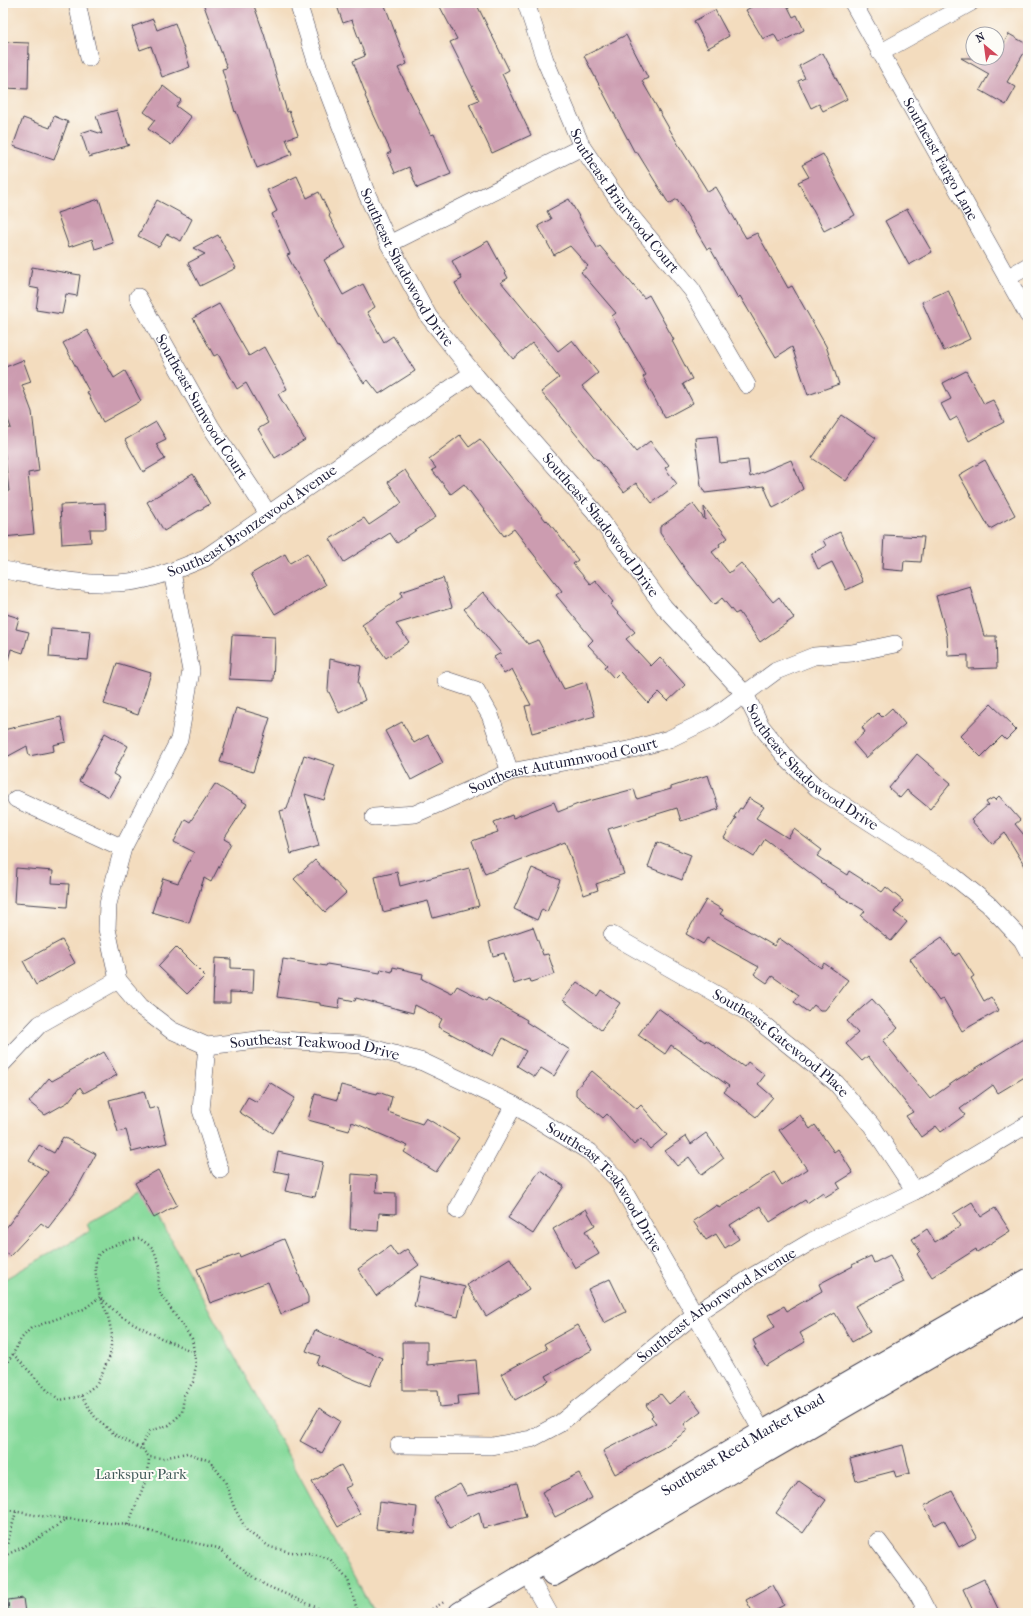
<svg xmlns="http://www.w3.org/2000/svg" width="1031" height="1616" viewBox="0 0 1031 1616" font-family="'IM FELL French Canon',serif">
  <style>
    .park { fill: #87da9b; stroke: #547e6b }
    .building { fill: #cc9cb0 }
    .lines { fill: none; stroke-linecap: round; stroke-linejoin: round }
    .minor-casing { stroke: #413e4f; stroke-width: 18 }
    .major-casing { stroke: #413e4f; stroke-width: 24 }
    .path { stroke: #413e4f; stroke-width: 2.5; stroke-dasharray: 1 3; stroke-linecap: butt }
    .minor { stroke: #fff; stroke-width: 17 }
    .major { stroke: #fff; stroke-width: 22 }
    .labels { text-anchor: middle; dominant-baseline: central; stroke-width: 4; stroke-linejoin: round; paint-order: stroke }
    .street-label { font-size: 15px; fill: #22223b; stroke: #fdfcf7 }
    .park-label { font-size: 15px; fill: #405958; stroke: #fdfcf7 }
  </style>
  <rect width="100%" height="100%" fill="#fdfcf7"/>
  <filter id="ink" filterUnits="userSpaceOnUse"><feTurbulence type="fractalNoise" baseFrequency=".025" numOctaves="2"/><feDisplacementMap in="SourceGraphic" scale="8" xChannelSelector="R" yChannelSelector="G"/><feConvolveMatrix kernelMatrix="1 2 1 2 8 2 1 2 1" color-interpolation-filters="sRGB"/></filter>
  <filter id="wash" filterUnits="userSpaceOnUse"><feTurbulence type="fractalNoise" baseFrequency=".012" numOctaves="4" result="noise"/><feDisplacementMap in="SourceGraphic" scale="16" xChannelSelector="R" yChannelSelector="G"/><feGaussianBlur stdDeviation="0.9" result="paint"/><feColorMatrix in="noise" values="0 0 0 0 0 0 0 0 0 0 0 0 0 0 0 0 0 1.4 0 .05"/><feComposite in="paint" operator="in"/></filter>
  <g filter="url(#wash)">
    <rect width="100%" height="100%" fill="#f3dcbe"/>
    <path class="park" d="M145 1192 374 1613H3V1280L90 1231 87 1224Z"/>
    <g id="blocks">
      <g class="building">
        <path d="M203 3H253L264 34 287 112 289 111 298 135 286 139 292 154 257 168 236 111 235 112 222 69 227 68Z"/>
        <path d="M336 3H384L407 64 398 68 431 135 434 134 451 174 417 188 409 167 395 173 387 154 391 152 365 96 366 95 353 61 365 56 352 20 343 23Z"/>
        <path d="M438 3H476L509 70 502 74 531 135 492 153 469 104 479 100 450 42 457 39Z"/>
        <path d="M759 3H786L793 17 797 15 804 30 779 43 774 34 763 39 746 10Z"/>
        <path d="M715 10 729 36 708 48 694 21Z"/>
        <path d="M153 19 157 30 175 23 190 67 162 77 151 46 140 50 132 27Z"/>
        <path d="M1009 34 1028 45V46L1007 82 1016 87 1006 105 980 90 989 74 961 58H997V55Z"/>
        <path d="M626 35 648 78 642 81 678 144 708 192 716 187 746 238 757 233 788 288 792 286 826 346 839 384 808 395 792 347 776 357 740 296 738 298 710 248 707 249 677 199 669 204 637 152 635 153 584 56Z"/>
        <path d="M3 42 29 43 28 89 3 88Z"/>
        <path d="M823 53 847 99 823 111 819 104 811 108 798 81 805 78 799 66Z"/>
        <path d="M163 86 181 100 176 106 191 117 171 145 148 129 155 120 144 112Z"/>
        <path d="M117 110 127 144 130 145 89 157 81 133 90 130 102 134 96 116Z"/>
        <path d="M54 116 68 122 54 160 13 146 23 118 50 128Z"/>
        <path d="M823 154 855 215 824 231 798 182 809 177 802 165Z"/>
        <path d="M297 176 307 198 319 192 330 215 329 216 346 248 324 260 343 295 363 284 375 307 367 312 384 342 393 336 415 371 379 394 368 380 364 383 339 346 337 347 287 255 290 254 272 214 277 211 267 190Z"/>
        <path d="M99 199 113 243 95 249 92 239 69 247 57 213Z"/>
        <path d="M569 199 597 248 600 246 644 298 649 295 674 340 672 341 692 379 683 384 693 403 665 418 643 377 646 375 612 316 616 313 581 272 588 266 570 246 554 255 538 226 551 219 547 211Z"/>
        <path d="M157 200 192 219 181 241 167 234 159 247 138 236Z"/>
        <path d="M907 209 932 252 909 265 885 221Z"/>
        <path d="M218 235 236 268 200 286 188 263 205 254 193 248Z"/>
        <path d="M488 241 508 278 501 282 558 351 572 340 598 373 582 386 636 452 650 441 669 465 665 468 677 484 652 503 636 483 624 492 598 459 597 460 541 392 559 378 532 343 513 359 463 298 455 283 462 279 452 261Z"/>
        <path d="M32 267 80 275 77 296 66 294 62 314 36 310 39 289 29 287Z"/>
        <path d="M948 290 970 339 944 351 922 302Z"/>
        <path d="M219 304 249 356 264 347 287 389 278 394 305 440 275 458 258 429 268 423 246 383 237 389 218 354 214 356 193 318Z"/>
        <path d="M87 330 114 378 125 371 141 401 103 422 87 392 89 391 63 343Z"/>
        <path d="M23 360 31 382 22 385 32 412 39 471 28 473 34 534 3 537V492L9 491 3 440V429L11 428 3 405V368Z"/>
        <path d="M966 371 984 404 993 400 1004 422 969 441 957 417 950 421 941 404 951 399 943 383Z"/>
        <path d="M842 415 876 438 846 481 812 458Z"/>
        <path d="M156 422 166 439 156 444 165 459 143 472 125 440Z"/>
        <path d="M460 435 469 447 480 439 546 521 547 520 578 560 573 564 590 584 595 580 613 602 610 604 635 632 626 639 651 666 660 657 685 685 668 701 659 692 648 703 620 672 614 678 604 667 607 665 588 645 593 640 556 595 562 591 514 529 504 536 464 484 451 494 432 470 436 468 429 459Z"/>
        <path d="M717 436 720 463 748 460 750 477 791 460 803 489 779 505 773 508 764 486 705 493 701 486 695 438Z"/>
        <path d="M985 460 1015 515 990 529 959 475Z"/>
        <path d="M405 470 436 517 397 543 390 533 344 562 330 539 364 518 369 525 402 503 388 482Z"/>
        <path d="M193 474 210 504 164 531 147 502Z"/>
        <path d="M105 503 106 529H90L91 542 62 544 60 505Z"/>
        <path d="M693 504 705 520 704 507 728 538 719 544 720 546 712 552 729 573 741 563 773 602 779 597 794 618 760 642 739 612 735 614 722 598 714 605 686 570 660 533V527Z"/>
        <path d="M840 532 863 582 846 590 832 562 818 569 811 554 826 546 823 540Z"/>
        <path d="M884 535 924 537 921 562 904 561 903 571 882 569Z"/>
        <path d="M307 553 325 585 275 614 251 574 285 554 290 563Z"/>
        <path d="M443 578 452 607 396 624 409 642 386 658 362 625 402 597 401 592Z"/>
        <path d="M970 586 984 636H996L997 668 968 669V655L948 656 947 636 936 596Z"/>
        <path d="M483 592 528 644 538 640 564 689 586 682 595 716 532 733 525 706 531 705 512 669 504 674 494 657 501 653 464 609Z"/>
        <path d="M3 613 19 618 16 629 29 632 23 653 11 649 8 660H3Z"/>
        <path d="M51 628 91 631 88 660 49 657Z"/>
        <path d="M232 635 275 637 273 681 229 679Z"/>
        <path d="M330 659 361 666 358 683 365 700 339 713 328 690Z"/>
        <path d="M117 663 151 673 138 715 104 704Z"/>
        <path d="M991 704 1013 725 1012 726 1016 730 1006 740 1002 736 981 757 960 736Z"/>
        <path d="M236 708 270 718 253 772 220 762Z"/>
        <path d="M892 708 905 724 866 758 853 743 865 732 862 727 878 713 882 717Z"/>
        <path d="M61 717 66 742 53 745 54 751 29 756 27 746 3 759V730Z"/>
        <path d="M402 722 414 743 428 735 443 763 411 780 385 731Z"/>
        <path d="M105 733 128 746 113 774 120 778 109 797 79 781Z"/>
        <path d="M917 754 951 783 930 809 907 790 900 798 889 788Z"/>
        <path d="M304 755 335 765 324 800 305 794 319 846 291 854 280 811 287 809Z"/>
        <path d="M708 775 719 809 681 821 677 808 608 829 624 874 596 884 598 890 584 895 565 842 485 874 472 841 498 832 494 822 512 815 513 818 554 802 558 812 578 804 634 789 637 799 671 789V787Z"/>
        <path d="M215 784 247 804 224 839 231 843 211 882 204 878 189 923 152 912 163 878 178 883 194 852 174 842 185 819 190 822Z"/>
        <path d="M999 796 1020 820 1015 824 1028 840V871L1005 833 992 844 971 820 988 805 986 802 993 798 995 800Z"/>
        <path d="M749 798 764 807 756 818 788 838 794 829 822 850 817 856 847 875 849 871 882 892 886 887 903 901 894 912 907 922 891 941 861 916 865 911 835 893 836 892 821 883 822 882 765 839 754 857 724 838 736 818 734 817 740 808 742 809Z"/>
        <path d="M657 842 691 855 682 880 648 867Z"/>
        <path d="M315 860 346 893 325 912 294 879Z"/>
        <path d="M16 868 53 871 52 883 69 884 67 907 14 903Z"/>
        <path d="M469 868 479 906 433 918 428 901 383 912 375 877 397 872 400 886Z"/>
        <path d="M532 868 560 880 547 912 542 909 537 920 514 909Z"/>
        <path d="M706 900 723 910 720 914 774 946 779 938 821 968 824 963 848 980 825 1010H820L814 1005 808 1012 794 1002 799 995 772 976 767 983 754 974 759 967 707 938 703 944 686 934Z"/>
        <path d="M533 927 543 955 548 954 555 974 531 982 530 979 514 984 504 953 493 956 489 942Z"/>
        <path d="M942 937 955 956 959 953 974 976 971 978 984 1001 991 997 999 1010 962 1031 943 998 939 1001 910 959Z"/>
        <path d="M62 940 75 963 36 985 23 961Z"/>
        <path d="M176 947 205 976 187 994 158 966Z"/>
        <path d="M215 958 231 959V968L254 969 253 993 230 992V1003H213Z"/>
        <path d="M283 959 326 966 327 964 380 973 381 969 392 972 393 967 423 974 422 979 452 994 457 986 486 1001 488 998 527 1020 526 1022 570 1050 554 1076 541 1068 535 1077 517 1066 526 1051 503 1038 493 1056 438 1027 442 1019 415 1005 413 1013 356 998 355 1001 340 998 339 1008 320 1005V1003L277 997Z"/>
        <path d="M577 982 597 996 601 990 620 1003 601 1030 563 1000Z"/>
        <path d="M872 999 898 1028 883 1041 930 1099 955 1081 1028 1036V1075L998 1093 993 1085 960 1109 965 1115 941 1132 936 1126 921 1137 906 1116 913 1112 868 1056 862 1061 846 1044 858 1033 847 1021Z"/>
        <path d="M658 1008 705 1042 706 1040 744 1067 748 1062 765 1075 758 1084 773 1097 756 1117 724 1092 729 1086 671 1045 665 1054 638 1035Z"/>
        <path d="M104 1052 117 1075 84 1093 80 1087 68 1102 45 1115 29 1102 49 1078 52 1081Z"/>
        <path d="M592 1071 637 1109 641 1105 667 1135 650 1149 641 1139 634 1145 607 1114 603 1118 576 1095V1089Z"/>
        <path d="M269 1082 295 1098 273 1133 239 1112 248 1097 257 1102Z"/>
        <path d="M341 1085 377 1094 378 1092 392 1097 388 1112 422 1124 426 1118 459 1138 436 1172 404 1152 408 1146 352 1122 349 1131 308 1120 315 1094 337 1100Z"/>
        <path d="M144 1091 149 1109 158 1107 167 1143 132 1152 126 1130 118 1132 109 1100Z"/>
        <path d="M800 1115 810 1129 815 1125 834 1152 838 1149 853 1173 837 1183 840 1188 825 1197 823 1192 807 1203 805 1200 770 1222 760 1206 730 1225 739 1239 725 1248 716 1234 706 1240 693 1221 717 1205 719 1208 774 1172 782 1185 807 1169 779 1130Z"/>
        <path d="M706 1133 724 1158 702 1175 689 1157 677 1166 665 1151 686 1136 691 1144Z"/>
        <path d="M63 1137 96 1154 74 1194 48 1228 41 1223 10 1256 3 1250V1232L48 1172 29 1161 39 1145 54 1153Z"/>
        <path d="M278 1152 323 1162 315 1197 285 1191 289 1174 274 1171Z"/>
        <path d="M158 1170 177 1205 154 1218 135 1183Z"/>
        <path d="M540 1170 564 1186 533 1234 508 1218Z"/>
        <path d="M352 1174 377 1176 376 1192 396 1193V1214L379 1213 378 1231 350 1229Z"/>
        <path d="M972 1202 981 1217 995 1208 1010 1231 977 1252 976 1249 932 1277 917 1254 920 1251 912 1239 927 1229 935 1242 961 1226 953 1214Z"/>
        <path d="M586 1209 595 1225 585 1231 599 1254 575 1268 553 1229Z"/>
        <path d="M284 1239 308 1297V1303L281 1314 268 1282 210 1303 197 1269 239 1254 240 1257Z"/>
        <path d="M390 1246 397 1256 407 1249 419 1265 376 1296 358 1269Z"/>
        <path d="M890 1255 904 1282 855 1306 870 1332 852 1342 835 1313 800 1333 805 1342 766 1366 754 1347 756 1346 753 1340 775 1327 768 1315 784 1306 787 1311 822 1291 819 1284 853 1266 852 1265 871 1256 874 1263Z"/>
        <path d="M510 1258 529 1289 486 1316 467 1285Z"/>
        <path d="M421 1276 465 1287 458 1317 414 1306Z"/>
        <path d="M610 1279 626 1312 604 1323 588 1289Z"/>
        <path d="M578 1325 592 1350 546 1376 549 1381 515 1400 501 1374 547 1349 544 1344Z"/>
        <path d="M315 1330 382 1358 370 1386 317 1364 320 1356 306 1351Z"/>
        <path d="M402 1342H427V1365L476 1360 479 1394 458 1396 459 1405 440 1407 438 1390H403Z"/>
        <path d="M686 1391 701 1411 684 1424 688 1430 663 1448 615 1474 603 1451 656 1423 651 1417 653 1415 646 1405 661 1394 669 1404Z"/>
        <path d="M319 1408 340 1421 322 1453 300 1441Z"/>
        <path d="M903 1445 910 1473 896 1477 894 1471 856 1481 850 1459Z"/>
        <path d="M341 1465 352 1485 345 1488 360 1514 338 1527 312 1482Z"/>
        <path d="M579 1473 592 1498 555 1517 542 1492Z"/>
        <path d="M799 1481 826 1500 803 1533 776 1513Z"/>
        <path d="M517 1483 526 1517 483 1528 479 1512 450 1528 434 1498 460 1484 467 1496Z"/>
        <path d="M952 1491 977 1537 959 1547 944 1520 935 1525 924 1506Z"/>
        <path d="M379 1502 417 1507 414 1533 376 1529Z"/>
        <path d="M984 1579 1000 1613H974L963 1589Z"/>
        <path d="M773 1585 784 1605 769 1613H753L746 1600Z"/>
        <path d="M23 1598 25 1613H9L8 1600Z"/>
      </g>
    </g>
  </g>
  <g filter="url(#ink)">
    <use href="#blocks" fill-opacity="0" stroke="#413e4f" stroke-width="1"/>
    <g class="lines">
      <g class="minor-casing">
        <g id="minor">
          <path d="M77 3 89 58"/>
          <path id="s1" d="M298 3 316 61 366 192 389 244 429 317 473 373 595 512 664 607 745 694 761 726 789 761 817 788 952 875 988 904 1022 940 1028 951"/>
          <path id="s2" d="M526 3 545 60 582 147 621 204 692 290 747 385"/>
          <path id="s3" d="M853 3 1028 315"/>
          <path d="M880 53 970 3"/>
          <path d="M389 244 582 147"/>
          <path d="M1007 278 1028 266"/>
          <path id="s4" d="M138 297 211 427 269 515"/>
          <path id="s5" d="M3 570C44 577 87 587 129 582 155 579 181 568 205 558L473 373"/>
          <path id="s6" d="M172 572 191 671 179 740 123 848 108 904 107 929 118 980 141 1007 171 1030 207 1046 265 1039 361 1045 423 1062 514 1105 590 1152 617 1179 769 1443"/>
          <path d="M446 680 476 690 490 715 510 772"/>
          <path d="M16 799 123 848"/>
          <path id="s7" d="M374 817 415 814 510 772 633 749 669 739 712 718 776 671 814 656 852 653 895 644"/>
          <path id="s8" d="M612 935 749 1013 836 1083 872 1126 915 1191"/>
          <path d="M207 1046 201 1110 220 1170"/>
          <path d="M3 1063 40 1024 118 980"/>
          <path d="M457 1210 514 1105"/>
          <path id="s9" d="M399 1445 492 1446 531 1439 559 1424 694 1315 753 1276 812 1241 915 1191 1028 1124"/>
          <path d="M878 1541 919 1596 928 1613"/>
          <path d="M534 1586 549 1613"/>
        </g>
      </g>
      <g class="major-casing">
        <g id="major">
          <path d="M553 1575 1028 1300"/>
          <path id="s10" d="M460 1613 763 1432 1028 1280"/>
        </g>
      </g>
      <g class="path">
        <path d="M101 1298 120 1316 161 1338 194 1352"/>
        <path d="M13 1354 47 1390 60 1400 81 1396 97 1384 110 1356 112 1335 108 1316 100 1297"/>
        <path d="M3 1368 13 1354 21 1339 31 1328 84 1309 100 1297C98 1286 94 1272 96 1260 98 1247 127 1241 139 1238L153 1248 160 1266 158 1285 161 1295 192 1339 196 1365 193 1382 184 1395 182 1413 169 1425 150 1431 142 1444 143 1450 149 1457 163 1458 187 1453 210 1461 225 1481 234 1507 247 1531 270 1547 290 1552 310 1553 330 1559 348 1580 358 1613"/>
        <path d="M81 1396 95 1417 114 1434 143 1450"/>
        <path d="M3 1509 40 1516 128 1525 181 1540 218 1548 236 1564 265 1585 329 1613"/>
        <path d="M128 1525 148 1475 149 1457"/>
        <path d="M4 1556 31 1543 67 1519"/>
        <path d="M3 1559 16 1512"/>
        <path d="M425 1613 444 1602"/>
      </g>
      <use href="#minor" class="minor"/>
      <use href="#major" class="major"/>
    </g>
  </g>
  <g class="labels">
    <g class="street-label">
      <text stroke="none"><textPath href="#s3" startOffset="179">Southeast Fargo Lane</textPath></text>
      <text stroke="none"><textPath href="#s2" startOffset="223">Southeast Briarwood Court</textPath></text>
      <text stroke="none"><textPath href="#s1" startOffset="287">Southeast Shadowood Drive</textPath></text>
      <text stroke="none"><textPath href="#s4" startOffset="127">Southeast Sunwood Court</textPath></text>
      <text stroke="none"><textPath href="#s5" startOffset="266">Southeast Bronzewood Avenue</textPath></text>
      <text stroke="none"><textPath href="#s1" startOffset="611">Southeast Shadowood Drive</textPath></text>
      <text stroke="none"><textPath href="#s1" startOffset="935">Southeast Shadowood Drive</textPath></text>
      <text stroke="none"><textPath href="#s7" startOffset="198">Southeast Autumnwood Court</textPath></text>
      <text stroke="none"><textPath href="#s8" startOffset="201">Southeast Gatewood Place</textPath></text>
      <text stroke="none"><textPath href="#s6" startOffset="649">Southeast Teakwood Drive</textPath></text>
      <text stroke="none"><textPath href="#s6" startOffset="985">Southeast Teakwood Drive</textPath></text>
      <text stroke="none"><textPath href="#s9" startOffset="362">Southeast Arborwood Avenue</textPath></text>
      <text stroke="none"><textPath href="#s10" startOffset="329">Southeast Reed Market Road</textPath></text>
    </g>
    <g class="park-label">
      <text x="141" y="1474">Larkspur Park</text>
    </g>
  </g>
  <rect width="1031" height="1616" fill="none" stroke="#fdfcf7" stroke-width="16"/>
  <g transform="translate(985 46) rotate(331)"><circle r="19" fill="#fdfcf7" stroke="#a5a5ac"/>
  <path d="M0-3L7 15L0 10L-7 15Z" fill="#d1495b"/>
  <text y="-6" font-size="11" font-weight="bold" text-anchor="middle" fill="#22223b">N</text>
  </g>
</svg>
